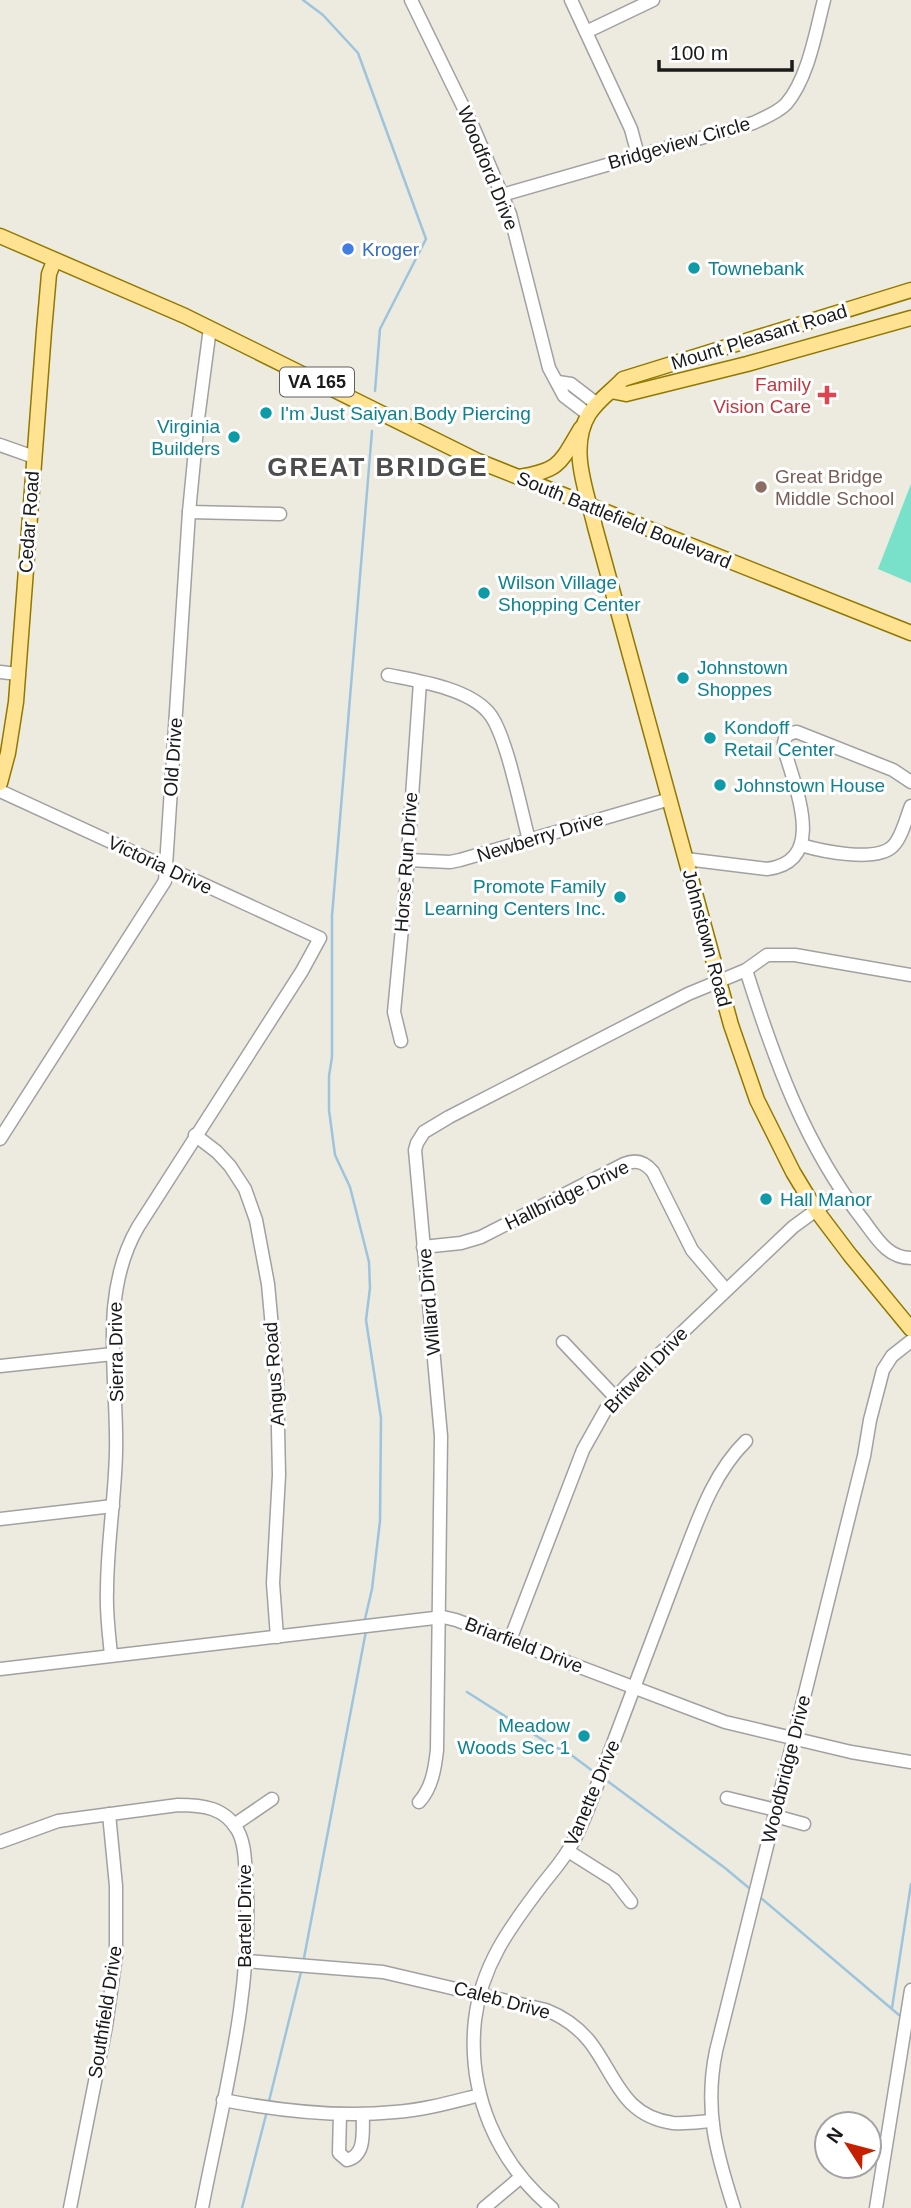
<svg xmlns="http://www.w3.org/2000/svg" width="911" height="2208" viewBox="0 0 911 2208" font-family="Arial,sans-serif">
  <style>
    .pitch { fill: #79e0ca }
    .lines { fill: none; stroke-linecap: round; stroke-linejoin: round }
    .stream { stroke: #9dc4dd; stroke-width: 2.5 }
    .minor-casing { stroke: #a1a1a1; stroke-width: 15 }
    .major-casing { stroke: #917900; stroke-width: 17 }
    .minor { stroke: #fff; stroke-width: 12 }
    .major { stroke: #ffe292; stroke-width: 14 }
    .shop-dot { fill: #3f7fe0; stroke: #fff; stroke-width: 2.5 }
    .culture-dot { fill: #0f9aa8; stroke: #fff; stroke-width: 2.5 }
    .health-dot { fill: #e0444e; stroke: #fff; stroke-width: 2.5 }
    .education-dot { fill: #8d6e63; stroke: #fff; stroke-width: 2.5 }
    .labels { text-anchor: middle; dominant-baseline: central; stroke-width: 6; stroke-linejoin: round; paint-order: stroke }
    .shield { fill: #fff; stroke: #5f5f5f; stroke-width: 2 }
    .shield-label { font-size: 18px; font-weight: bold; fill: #1a1a1a }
    .street-label { font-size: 19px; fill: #1a1a1a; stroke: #fff }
    .shop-label { font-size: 19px; fill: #366cbe; stroke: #fff; text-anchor: start }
    .culture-label { font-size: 19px; fill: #0d838f; stroke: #fff; text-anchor: start }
    .health-label { font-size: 19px; fill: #be3a42; stroke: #fff; text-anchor: end }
    .education-label { font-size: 19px; fill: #785e54; stroke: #fff; text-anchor: start }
    .district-label { font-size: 26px; font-weight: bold; letter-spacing: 2px; fill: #4d4d4d; stroke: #fff }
  </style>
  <rect width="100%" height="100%" fill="#edebdf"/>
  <path class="pitch" d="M911 484V583L878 569Z"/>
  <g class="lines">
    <g class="stream">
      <path d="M303 0 323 15 358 53 426 239 380 329 375 391"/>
      <path d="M365 1619 372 1589 380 1521 381 1418 366 1320 370 1288 369 1262 350 1187 335 1155 329 1110V1076L332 1057V916L372 431"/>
      <path d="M467 1692 554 1747 566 1751 594 1772"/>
      <path d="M606 1780 725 1868 749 1888"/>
      <path d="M761 1898 899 2015"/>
      <path d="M304 1958 366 1631"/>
      <path d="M892 2008 911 1884"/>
      <path d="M269 2101 301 1972"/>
      <path d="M242 2208 266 2115"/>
    </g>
    <g class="minor-casing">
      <g id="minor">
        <path d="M411 0 474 129 510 214 549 368 564 396 589 415"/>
        <path d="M571 0 631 129 638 155"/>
        <path d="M586 32 653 0"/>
        <path d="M502 195 753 123C764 118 777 113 786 104 808 79 816 31 824 0"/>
        <path d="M558 382 571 384 597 404"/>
        <path d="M0 445 34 457"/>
        <path d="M189 512 280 514"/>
        <path d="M0 672 18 674"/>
        <path d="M388 675C418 681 467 688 488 712 506 731 521 811 529 840"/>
        <path d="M0 791 320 938 302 971 138 1227C98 1296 118 1377 116 1452 115 1499 107 1545 107 1591 106 1613 109 1634 111 1655"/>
        <path d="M801 845C821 851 876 863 893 846 902 837 906 818 911 806"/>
        <path d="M686 859 767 869C829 861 794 786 784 748 783 738 787 733 797 732L893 770 911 782"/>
        <path d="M408 860 450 862 460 860 670 799"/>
        <path d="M746 970C774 1059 805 1146 863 1220 876 1237 887 1258 911 1258"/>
        <path d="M401 1041 394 1012 405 897 420 682"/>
        <path d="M195 1135 217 1152 230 1166 245 1189 256 1220 268 1284 277 1382 279 1475 273 1583 277 1637"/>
        <path d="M0 1139 165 881 189 512 198 419 210 328"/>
        <path d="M423 1247 461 1243 481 1237 624 1164C636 1159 645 1162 653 1172L692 1250 726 1290"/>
        <path d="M563 1342 615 1397"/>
        <path d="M0 1366 113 1354"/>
        <path d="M0 1519 113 1506"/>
        <path d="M510 1640 583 1450 606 1409 628 1384 793 1227 841 1192"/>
        <path d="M0 1669 443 1617 456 1620 725 1722 851 1752 911 1762"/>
        <path d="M727 1798 776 1810"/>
        <path d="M419 1802C432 1788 435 1768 437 1750L441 1436 415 1150 417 1143 424 1132 449 1117 688 994 746 970 767 955H795L911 975"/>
        <path d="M775 1816 804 1824"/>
        <path d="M234 1825 272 1799"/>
        <path d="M0 1842 58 1821 178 1805C202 1805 225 1807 238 1831 245 1844 245 1862 246 1877 254 1989 223 2099 202 2208"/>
        <path d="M568 1851 614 1880 631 1902"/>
        <path d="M246 1961 383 1972 546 2010C564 2017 578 2027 590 2042 616 2076 622 2116 673 2123 686 2124 699 2122 711 2121"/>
        <path d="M223 2100C280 2111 338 2118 395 2112 424 2110 452 2102 480 2095"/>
        <path d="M340 2114 339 2153 347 2160C367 2155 362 2130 363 2114"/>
        <path d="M70 2208 106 2026 116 1956V1886L109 1814"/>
        <path d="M484 2208 521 2177"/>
        <path d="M552 2208C497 2162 467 2093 475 2020 481 1966 510 1927 542 1885 553 1871 565 1858 573 1842 588 1815 597 1783 609 1754 632 1693 655 1632 678 1571 696 1526 711 1475 746 1441"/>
        <path d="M734 2208C716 2152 704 2110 716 2051L864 1456 870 1420 883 1370 892 1356 911 1341"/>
        <path d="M876 2208 911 1990"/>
      </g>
    </g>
    <g class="major-casing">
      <g id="major">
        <path d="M0 236 185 316 478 461 911 633"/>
        <path d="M911 290 623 379C612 391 598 400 589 414 568 448 587 492 595 527L731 1025 757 1100 793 1172 816 1210 850 1255 911 1329"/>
        <path d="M611 391 626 394 747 364 911 318"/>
        <path d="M519 477C561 470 560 463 581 428"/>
        <path d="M0 783 8 753 16 702 44 331 49 274 54 261"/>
      </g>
    </g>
    <use href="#minor" class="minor"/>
    <use href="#major" class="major"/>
  </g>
  <circle class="shop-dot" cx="348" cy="249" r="7"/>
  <g class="culture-dot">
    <circle cx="694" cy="268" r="7"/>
    <circle cx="266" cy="413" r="7"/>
    <circle cx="234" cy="437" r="7"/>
    <circle cx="484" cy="593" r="7"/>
    <circle cx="683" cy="678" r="7"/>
    <circle cx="710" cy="738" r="7"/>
    <circle cx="720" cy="785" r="7"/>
    <circle cx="620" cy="897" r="7"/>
    <circle cx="766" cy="1199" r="7"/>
    <circle cx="584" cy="1736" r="7"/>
  </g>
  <path class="health-dot" d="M823.5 384.5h7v7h7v7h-7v7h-7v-7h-7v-7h7z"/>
  <circle class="education-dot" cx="761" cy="487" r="7"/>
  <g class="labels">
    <rect class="shield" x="280" y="367.5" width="74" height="29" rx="5"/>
    <g class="shield-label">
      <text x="317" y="382">VA 165</text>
    </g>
    <g class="street-label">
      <text transform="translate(679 143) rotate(-16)">Bridgeview Circle</text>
      <text transform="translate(488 168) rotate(68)">Woodford Drive</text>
      <text transform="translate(759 337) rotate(-17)">Mount Pleasant Road</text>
      <text transform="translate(624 520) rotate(22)">South Battlefield Boulevard</text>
      <text transform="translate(29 522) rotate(-86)">Cedar Road</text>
      <text transform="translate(173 757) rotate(-86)">Old Drive</text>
      <text transform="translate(540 837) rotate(-17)">Newberry Drive</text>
      <text transform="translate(406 862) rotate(-86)">Horse Run Drive</text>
      <text transform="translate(160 865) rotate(25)">Victoria Drive</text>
      <text transform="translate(707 938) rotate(75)">Johnstown Road</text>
      <text transform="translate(567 1195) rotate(-26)">Hallbridge Drive</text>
      <text transform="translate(429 1302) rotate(-95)">Willard Drive</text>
      <text transform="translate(116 1352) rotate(-91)">Sierra Drive</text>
      <text transform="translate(646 1370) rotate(-46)">Britwell Drive</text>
      <text transform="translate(274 1374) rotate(-94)">Angus Road</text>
      <text transform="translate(524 1645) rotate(21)">Briarfield Drive</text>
      <text transform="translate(786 1769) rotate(-76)">Woodbridge Drive</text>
      <text transform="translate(592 1793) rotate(-67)">Vanette Drive</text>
      <text transform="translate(244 1916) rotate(-90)">Bartell Drive</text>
      <text transform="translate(502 2000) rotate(15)">Caleb Drive</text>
      <text transform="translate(105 2012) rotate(-81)">Southfield Drive</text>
    </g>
    <g class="shop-label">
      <text x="362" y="249">Kroger</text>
    </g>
    <g class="culture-label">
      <text x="708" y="268">Townebank</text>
      <text x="280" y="413">I'm Just Saiyan Body Piercing</text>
      <text x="220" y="426" text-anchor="end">Virginia<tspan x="220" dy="22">Builders</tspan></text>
      <text x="498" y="582">Wilson Village<tspan x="498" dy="22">Shopping Center</tspan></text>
      <text x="697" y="667">Johnstown<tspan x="697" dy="22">Shoppes</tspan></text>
      <text x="724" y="727">Kondoff<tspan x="724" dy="22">Retail Center</tspan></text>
      <text x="734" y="785">Johnstown House</text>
      <text x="606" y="886" text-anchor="end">Promote Family<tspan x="606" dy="22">Learning Centers Inc.</tspan></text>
      <text x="780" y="1199">Hall Manor</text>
      <text x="570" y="1725" text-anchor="end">Meadow<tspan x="570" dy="22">Woods Sec 1</tspan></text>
    </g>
    <g class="health-label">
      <text x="811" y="384">Family<tspan x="811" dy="22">Vision Care</tspan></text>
    </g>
    <g class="education-label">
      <text x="775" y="476">Great Bridge<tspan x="775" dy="22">Middle School</tspan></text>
    </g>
    <g class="district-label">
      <text x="378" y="467">GREAT BRIDGE</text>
    </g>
  </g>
  <g transform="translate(848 2145) rotate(306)"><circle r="33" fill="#ffffff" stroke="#a3a3a3" stroke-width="2"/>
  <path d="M0-5L12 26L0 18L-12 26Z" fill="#c52100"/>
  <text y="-10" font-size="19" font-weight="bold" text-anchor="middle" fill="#1a1a1a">N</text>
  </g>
  <path d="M659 60v10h133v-10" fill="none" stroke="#1a1a1a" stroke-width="3.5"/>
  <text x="670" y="60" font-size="21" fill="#1a1a1a" stroke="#ffffff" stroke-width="5" paint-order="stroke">100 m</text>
</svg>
